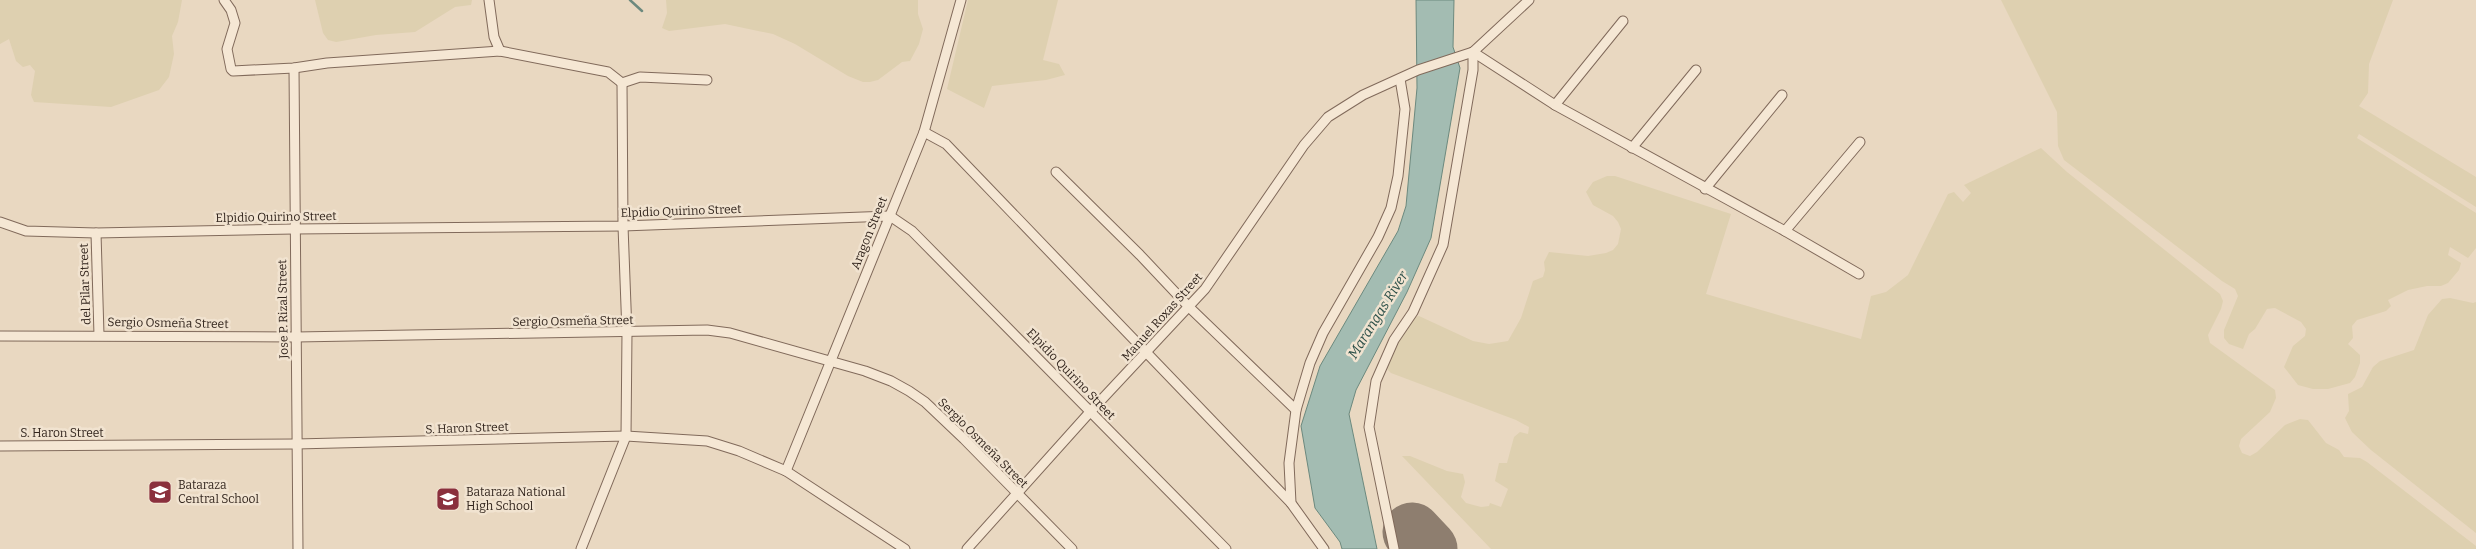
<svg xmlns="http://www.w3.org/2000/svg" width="2476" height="549" viewBox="0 0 2476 549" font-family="Bitter,serif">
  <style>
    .farmland { fill: #ded0b0 }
    .water { fill: #a3bcb2; stroke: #6c897e }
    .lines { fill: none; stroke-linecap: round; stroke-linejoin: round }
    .stream { stroke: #6c897e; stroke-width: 2.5 }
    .runway { stroke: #8e7e6f; stroke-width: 59 }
    .minor-casing { stroke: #816a5b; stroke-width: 11 }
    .minor { stroke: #f5e7d4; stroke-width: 9 }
    .labels { text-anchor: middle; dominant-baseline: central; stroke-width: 5; stroke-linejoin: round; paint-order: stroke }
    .street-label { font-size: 12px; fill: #32251d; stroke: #f1e3d0 }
    .poi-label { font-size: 12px; fill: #32251d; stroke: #f1e3d0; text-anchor: start }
    .water-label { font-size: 14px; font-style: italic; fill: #2e514a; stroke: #f1e3d0 }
  </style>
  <rect width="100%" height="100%" fill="#e9d8c1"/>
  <g class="farmland">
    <path d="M0 0H182L178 22 172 36 174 54 169 77 159 90 111 107 34 102 31 95 35 71 30 65 23 67 16 61 9 39 0 44Z"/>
    <path d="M315 0H472L471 5 455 7 415 32 376 35 336 42 328 40 323 33Z"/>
    <path d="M666 0H918V14L923 29 919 44 910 61 902 62 878 80 870 82H863L848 76 795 44 773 34 725 24 669 31 662 28 667 13Z"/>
    <path d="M968 0H1058L1043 60 1059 64 1065 75 1046 80 992 86 984 108 947 89Z"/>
    <path d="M2001 0H2393L2369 64 2368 93 2359 106 2476 177V207L2359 134 2357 138 2476 213V248L2468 258 2450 247 2448 255 2461 263 2459 270 2448 283 2441 286H2427L2408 290 2388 300 2391 306 2386 311 2357 320 2352 326 2353 338 2348 344 2360 355V363L2355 377 2350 383 2328 389H2313L2298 385 2284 367 2293 346 2305 336 2306 329 2301 322 2275 308 2267 309 2255 329 2249 334 2243 349 2229 344 2224 338V330L2238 296 2235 289 2222 281 2064 160 2058 146 2057 112Z"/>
    <path d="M2041 148 2067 172 2220 294 2223 301 2221 309 2208 335 2210 343 2275 390 2276 398 2270 412 2241 439 2239 446 2242 453 2250 456 2257 452 2285 425 2300 419 2308 420 2326 443 2339 450 2344 457 2360 458 2367 462 2476 546V549H1491L1402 456H1410L1447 471 1463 474 1465 482 1461 497 1466 503 1481 507 1489 506 1490 503 1501 507 1508 489 1495 481 1499 463H1507L1514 437 1520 432 1528 434 1529 427 1516 420 1391 373 1386 368 1387 360 1411 318 1419 316 1473 341 1489 344 1508 341 1521 318 1533 281 1543 277 1545 270 1544 262 1549 252 1588 256 1606 253 1613 250 1618 244 1621 229 1618 222 1613 216 1593 205 1586 192 1593 182 1607 176H1615L1731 214 1706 294 1861 339 1871 296 1886 292 1908 275 1948 194 1954 192 1963 202 1971 193 1964 185Z"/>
    <path d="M2450 298 2473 303 2476 302V533L2371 450 2352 432 2345 418 2349 411 2348 394 2362 387 2373 367 2380 361 2414 350 2428 315 2442 299Z"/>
  </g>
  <path class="water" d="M1416 0H1454L1453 47 1460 68 1431 238 1407 292 1356 390 1349 414 1377 549H1342L1340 542 1315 508 1301 426 1320 366 1398 231 1406 206 1417 88Z"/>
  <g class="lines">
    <path class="stream" d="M630 0 642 11"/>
    <path class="runway" d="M1412 532 1428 549"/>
    <g class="minor-casing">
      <g id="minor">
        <path d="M224 0 231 10 235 23 227 49 231 69 233 71 294 68 327 63 500 51 608 72 622 83"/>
        <path d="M489 0 494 37 500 51"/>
        <path d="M1473 52 1555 105 1785 231 1859 274"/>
        <path d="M294 68 298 549"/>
        <path d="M622 83 640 77 707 80"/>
        <path d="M1555 105 1623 21"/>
        <path d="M924 132 946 144 1291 503"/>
        <path d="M1632 148 1696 70"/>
        <path d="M1056 172 1140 255 1189 307 1296 410"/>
        <path d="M1705 189 1782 95"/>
        <path d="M0 222 26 231 96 233 294 229 623 226 890 216 912 231 1226 549"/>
        <path d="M1785 231 1860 142"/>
        <path d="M96 233 99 335"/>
        <path d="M0 336 296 337 707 330 730 333 865 371 891 381 909 391 925 402 964 439 1072 549"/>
        <path d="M0 446 296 444 626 436 707 441 739 451 786 471 905 549"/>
        <path d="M786 471 924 132 961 0"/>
        <path d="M581 549 626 436 627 333 623 226 622 83"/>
        <path d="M967 549 1090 412 1205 289 1304 145 1328 117 1363 95 1418 70 1473 52 1529 0"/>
        <path d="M1324 549 1291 503 1289 463 1296 410 1310 363 1323 333 1378 237 1391 208 1398 176 1405 109 1400 79"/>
        <path d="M1394 549 1369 427 1376 381 1394 340 1413 312 1443 245 1473 70V52"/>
      </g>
    </g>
    <use href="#minor" class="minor"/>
  </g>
  <defs>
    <g id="school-square" transform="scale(1.25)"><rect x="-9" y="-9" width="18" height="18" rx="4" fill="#8a303d" stroke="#f1e3d0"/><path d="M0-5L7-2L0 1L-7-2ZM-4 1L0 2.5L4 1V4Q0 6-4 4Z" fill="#fff"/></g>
  </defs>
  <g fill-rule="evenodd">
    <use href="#school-square" x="160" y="492"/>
    <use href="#school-square" x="448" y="499"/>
  </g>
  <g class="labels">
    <g class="street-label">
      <text transform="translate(681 211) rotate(-2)">Elpidio Quirino Street</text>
      <text transform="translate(276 217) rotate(-1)">Elpidio Quirino Street</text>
      <text transform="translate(869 233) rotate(-68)">Aragon Street</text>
      <text transform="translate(85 284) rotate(-92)">del Pilar Street</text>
      <text transform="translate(283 309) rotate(-91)">Jose P. Rizal Street</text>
      <text transform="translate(1162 317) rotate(-48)">Manuel Roxas Street</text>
      <text transform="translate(573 321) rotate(-1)">Sergio Osmeña Street</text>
      <text transform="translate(168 323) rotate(1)">Sergio Osmeña Street</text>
      <text transform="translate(1071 374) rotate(46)">Elpidio Quirino Street</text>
      <text transform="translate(467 428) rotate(-2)">S. Haron Street</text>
      <text x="62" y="433">S. Haron Street</text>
      <text transform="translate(983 443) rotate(45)">Sergio Osmeña Street</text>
    </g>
    <g class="poi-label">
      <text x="178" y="485">Bataraza<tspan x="178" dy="14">Central School</tspan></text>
      <text x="466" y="492">Bataraza National<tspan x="466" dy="14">High School</tspan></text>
    </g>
    <g class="water-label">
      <text transform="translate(1378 315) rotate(-58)">Marangas River</text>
    </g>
  </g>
</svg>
